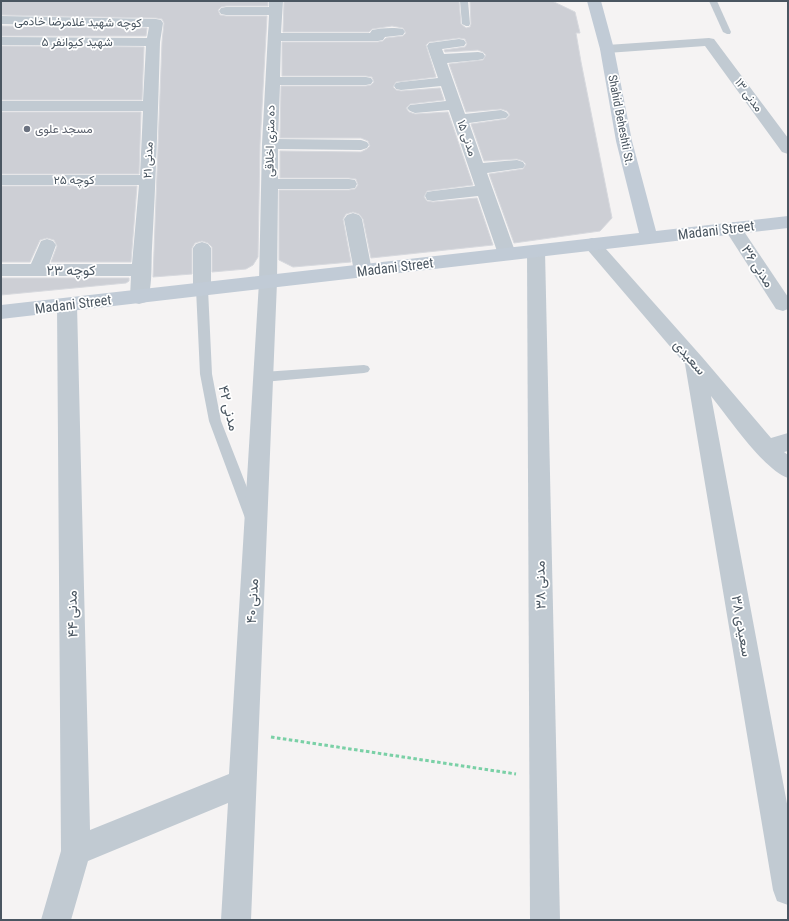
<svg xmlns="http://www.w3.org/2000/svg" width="789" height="921" viewBox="0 0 789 921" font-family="'Roboto Condensed',Vazirmatn,sans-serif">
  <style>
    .building { fill: #cdcfd5; stroke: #d7d9de }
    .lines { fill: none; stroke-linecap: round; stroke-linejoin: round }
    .path { stroke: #7ad0a6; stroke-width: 3; stroke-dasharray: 3.5 2.5; stroke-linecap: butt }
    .lane { fill: #c1cad2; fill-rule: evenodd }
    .street { fill: #c1cad2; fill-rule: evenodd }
    .secondary { fill: #c1cbd6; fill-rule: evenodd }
    .worship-dot { fill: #6b7280; stroke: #fff; stroke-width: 1.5 }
    .labels { text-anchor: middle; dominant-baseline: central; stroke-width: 3.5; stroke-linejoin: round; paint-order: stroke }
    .far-street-label { font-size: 12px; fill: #4a5661; stroke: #fff }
    .far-worship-label { font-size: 12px; fill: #5b616d; stroke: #fff; text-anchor: start }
    .street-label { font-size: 14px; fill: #4a5661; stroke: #fff }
  </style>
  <rect width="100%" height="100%" fill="#f5f3f3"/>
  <g class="building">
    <path d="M1 1H268V6H226L221 7 218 10 220 15 226 16H267L260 144 258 257 253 265 246 269 212 272V247L208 243 202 241 195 243 192 248V274L153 277 162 42 164 23 162 19 156 18 1 15Z"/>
    <path d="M284 1H459L461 24 466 28 470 27 471 24 470 1H552L575 12 580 33H576L581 62 612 218 600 231 514 243 489 174 523 169 526 164 523 161 517 159 484 161 471 124 506 119 510 115 507 111 501 109 466 112 449 64 483 60 486 55 483 52 478 50 445 52 444 50 465 47 467 44 465 39 459 38 429 42 426 45 436 77 396 82 393 87 396 90 401 91 440 88 444 100 410 104 406 108 409 112 415 114 448 112 473 185 427 191 424 197 427 201 433 202 477 198 493 245 371 258 363 219 359 214 353 212 346 214 343 219 351 262 293 267 279 260V190H349L355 189 358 185 356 179 349 178H280V151L361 152 367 149 370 146 368 141 361 138H280L281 86H366L371 85 374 82 372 77 366 76H282V42H378L383 41 386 38 403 36 406 33 403 28 392 26 372 29 369 32H283Z"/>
    <path d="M1 26 147 28 146 36H1Z"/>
    <path d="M1 46 144 47 142 100H1Z"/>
    <path d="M1 112H141L139 174H1Z"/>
    <path d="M1 186H137L131 262H51L57 246 54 240 47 238 40 240 30 262H1Z"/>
    <path d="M1 278H129V281L126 283 1 295Z"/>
  </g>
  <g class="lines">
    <path class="path" d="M271 737 516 774"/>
    <g class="lane">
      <path d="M460 1H468L470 24 469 26H466L462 24Z"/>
      <path d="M709 1H717L731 32 730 34H727L723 32Z"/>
      <path d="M202 285 206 286 208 289 212 374 221 421 259 518 257 522 252 524 247 522 245 518 209 421 200 374 196 289 198 286Z"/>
      <path d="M364 365 368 366 370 369 368 372 364 373 263 382 259 380 257 377 259 374 263 372Z"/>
    </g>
    <g class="street">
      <path d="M269 1H283L281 33H370L372 30C381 28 394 27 403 29L405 32 403 35 385 37 383 40 378 41H281L280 77H366L371 78 373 81 371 84 366 85H280L278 139 361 140 367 142 369 145 367 148 361 150 278 149V179H349L355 180 357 184 355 188 349 189H278L277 282 251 920H221L228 803 88 861 71 920H41L61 851 57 305 60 300 67 298 74 300 77 305 90 830 229 774 259 282 262 144 269 15H226L221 14 219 11 221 8 226 7H269Z"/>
      <path d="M1 16 156 19 161 20 163 23 160 42C158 111 156 180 152 248 151 262 153 290 146 302L139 304 132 302 130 297 131 276H1V264H31L41 241 47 239 53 241 56 245 49 264H132L139 185H1V175H140L143 111H1V101H143L146 46 1 45V37L147 38 149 27 1 24Z"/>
      <path d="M709 38 714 39 788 138V154L782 152 705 46 607 53 602 52 600 49 602 46 607 45Z"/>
      <path d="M459 39 464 40 466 43 464 46 442 49 444 54 478 52 483 53 485 56 483 59 478 60 447 63 465 114 501 110 506 112 509 115 506 118 469 123 483 163 517 160 523 162 525 165 523 168 487 173 516 254 513 258 507 260 501 258 498 254 478 196 433 201 427 200 425 196 427 192 433 191 475 186 449 110 415 113 410 111 407 108 410 105 446 101 441 86 401 90 396 89 394 86 396 83 401 82 438 78 427 46 429 43Z"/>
      <path d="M353 213 359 215 362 219 372 271 369 275 363 277 357 275 354 271 344 219 347 215Z"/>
      <path d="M733 222 739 224 788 297V309L783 311 776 309 724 228 727 224Z"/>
      <path d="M592 238 598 240 702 357 771 438 788 433V451L784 452 788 455V478C764 470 728 417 711 396L788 809V905L777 901 773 890 685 364 586 248 583 244 586 240Z"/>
      <path d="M202 242 208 244 211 248V289L209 294 202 295 195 294 193 289V248L196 244Z"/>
      <path d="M536 245 542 247 545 251 560 920H530L527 251 530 247Z"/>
    </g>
    <path class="secondary" d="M587 1H601L614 49 632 141 656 231 788 216V228L1 319V305L639 233 616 141 600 49Z"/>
  </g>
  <circle class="worship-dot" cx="27" cy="129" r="4"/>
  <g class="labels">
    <g class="far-street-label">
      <text transform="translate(78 22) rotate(1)">کوچه شهید غلامرضا خادمی</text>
      <text x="77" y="42">شهید کیوانفر ۵</text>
      <text transform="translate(749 95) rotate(54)">مدنی ۱۳</text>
      <text transform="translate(621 120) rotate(79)">Shahid Beheshti St.</text>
      <text transform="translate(467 138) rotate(71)">مدنی ۱۵</text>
      <text transform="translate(270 141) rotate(-89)">ده متری اخلاقی</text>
      <text transform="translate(148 160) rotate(-88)">مدنی ۲۱</text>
      <text x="74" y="180">کوچه ۲۵</text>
    </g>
    <g class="far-worship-label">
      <text x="35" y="129">مسجد علوی</text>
    </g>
    <g class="street-label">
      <text transform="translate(716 230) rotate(-7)">Madani Street</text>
      <text transform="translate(758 266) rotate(57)">مدنی ۳۶</text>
      <text transform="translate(395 267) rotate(-7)">Madani Street</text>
      <text x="71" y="270">کوچه ۲۳</text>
      <text transform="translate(73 304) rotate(-7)">Madani Street</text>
      <text transform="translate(690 357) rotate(49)">سعیدی</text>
      <text transform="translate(229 408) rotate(76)">مدنی ۴۲</text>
      <text transform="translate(540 585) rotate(-91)">مدنی ۳۸</text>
      <text transform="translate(252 601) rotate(-87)">مدنی ۴۰</text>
      <text transform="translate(72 614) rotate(-91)">مدنی ۴۴</text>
      <text transform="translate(742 626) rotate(80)">سعیدی ۳۸</text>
    </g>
  </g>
  <rect width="789" height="921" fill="none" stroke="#4a5661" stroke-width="4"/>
</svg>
